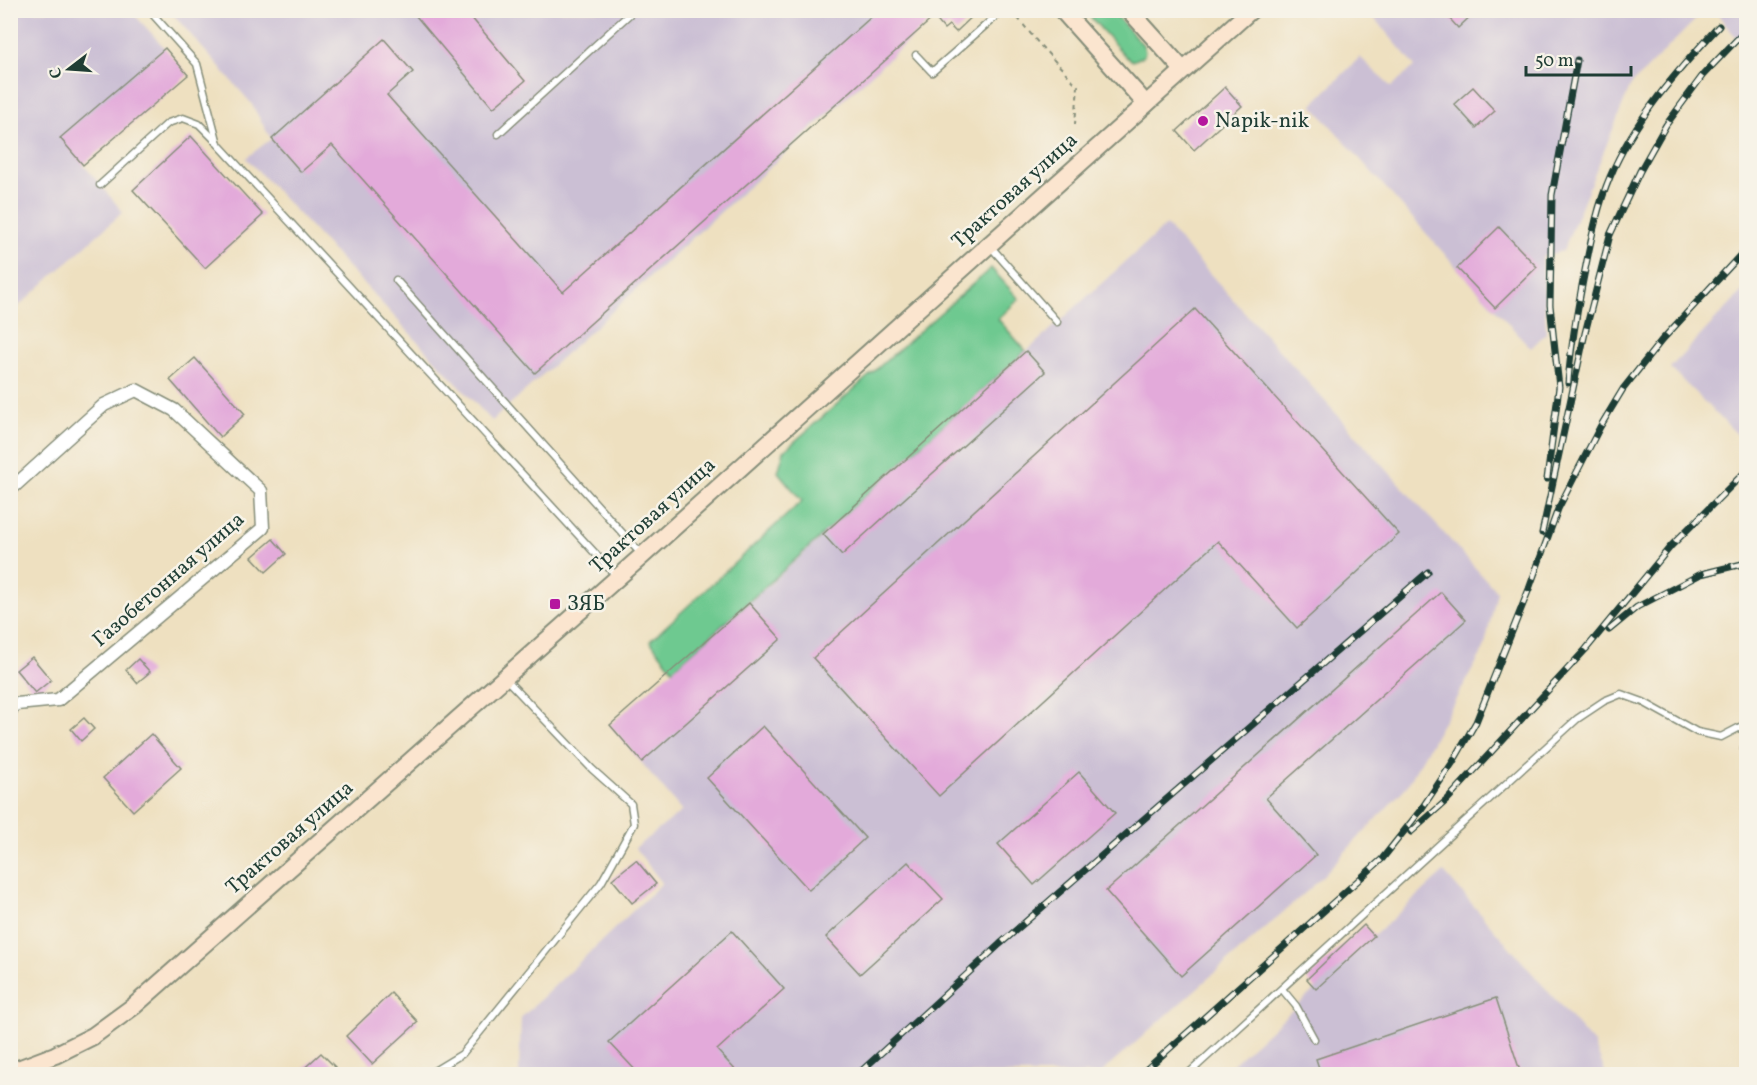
<svg xmlns="http://www.w3.org/2000/svg" width="1757" height="1085" viewBox="0 0 1757 1085" font-family="Vollkorn,serif">
  <style>
    .industrial { fill: #cbbfd4 }
    .green { fill: #6ec990; stroke: #468362; stroke-width: 1.5 }
    .building { fill: #e3aada }
    .lines { fill: none; stroke-linecap: round; stroke-linejoin: round }
    .lane-casing { stroke: #868e7a; stroke-width: 9 }
    .street-casing { stroke: #868e7a; stroke-width: 15 }
    .secondary-casing { stroke: #868e7a; stroke-width: 20 }
    .path { stroke: #868e7a; stroke-width: 2; stroke-dasharray: 4.5 4.5; stroke-linecap: butt }
    .lane { stroke: #fff; stroke-width: 6 }
    .street { stroke: #fff; stroke-width: 12 }
    .secondary { stroke: #fbe5cf; stroke-width: 16 }
    .rail-casing { stroke: #1f3d34; stroke-width: 7 }
    .rail { stroke: #f7f3e8; stroke-width: 4.5; stroke-dasharray: 14; stroke-linecap: butt }
    .poi-dot { fill: #b5179e; stroke: #f7f3e8; stroke-width: 2 }
    .labels { text-anchor: middle; dominant-baseline: central; stroke-width: 5; stroke-linejoin: round; paint-order: stroke }
    .poi-label { font-size: 21px; fill: #1f3d34; stroke: #f7f3e8; text-anchor: start }
    .street-label { font-size: 21px; fill: #1f3d34; stroke: #f7f3e8 }
  </style>
  <rect width="100%" height="100%" fill="#f7f3e8"/>
  <filter id="ink" filterUnits="userSpaceOnUse"><feTurbulence type="fractalNoise" baseFrequency=".0167" numOctaves="2"/><feDisplacementMap in="SourceGraphic" scale="12" xChannelSelector="R" yChannelSelector="G"/><feConvolveMatrix kernelMatrix="1 2 1 2 8 2 1 2 1" color-interpolation-filters="sRGB"/></filter>
  <filter id="wash" filterUnits="userSpaceOnUse"><feTurbulence type="fractalNoise" baseFrequency=".008" numOctaves="4" result="noise"/><feDisplacementMap in="SourceGraphic" scale="24" xChannelSelector="R" yChannelSelector="G"/><feGaussianBlur stdDeviation="1.35" result="paint"/><feColorMatrix in="noise" values="0 0 0 0 0 0 0 0 0 0 0 0 0 0 0 0 0 1.4 0 .05"/><feComposite in="paint" operator="in"/></filter>
  <g filter="url(#wash)">
    <rect width="100%" height="100%" fill="#eee0c0"/>
    <g class="industrial">
      <path d="M11 11H131L165 48 61 138 123 212 11 313Z"/>
      <path d="M170 11H941L492 421 246 158 271 139 251 103Z"/>
      <path d="M1368 11H1704L1631 85 1563 251 1542 256 1546 333 1531 348 1457 268 1312 105 1360 57 1391 87 1415 66Z"/>
      <path d="M1715 11H1746V51L1744 47Z"/>
      <path d="M1166 225 1497 592 1484 649 1407 786 1314 885 1100 1074H519L521 1018 662 883 635 848 682 811 610 725 749 603Z"/>
      <path d="M1746 287V440L1745 442 1670 368Z"/>
      <path d="M1444 872 1594 1044 1606 1074H1222Z"/>
    </g>
    <g class="green">
      <path d="M1085 11H1112L1143 45 1145 51 1144 56 1133 61 1126 57Z"/>
      <path d="M991 268 1019 299 998 319 1026 351 673 670 650 641 802 501 778 472 784 451Z"/>
    </g>
    <g id="blocks">
      <g class="building">
        <path d="M411 10H465L525 81 493 108Z"/>
        <path d="M879 10H979L956 32 949 25 944 29 934 17 535 373 332 145 301 172 272 139 384 39 413 72 387 95 563 292Z"/>
        <path d="M1442 10H1477L1458 28Z"/>
        <path d="M165 48 188 75 83 165 60 138Z"/>
        <path d="M1225 87 1242 106 1194 150 1177 131Z"/>
        <path d="M1473 87 1495 111 1476 128 1454 104Z"/>
        <path d="M191 136 263 215 205 268 133 190Z"/>
        <path d="M1499 227 1537 267 1495 308 1457 268Z"/>
        <path d="M1195 309 1399 534 1297 628 1218 541 939 796 813 658Z"/>
        <path d="M1026 351 1045 372 842 555 823 534Z"/>
        <path d="M195 358 245 414 220 437 170 380Z"/>
        <path d="M273 539 286 554 266 572 252 557Z"/>
        <path d="M1441 592 1466 620 1266 798 1316 855 1181 976 1106 891Z"/>
        <path d="M749 603 781 639 642 762 610 725Z"/>
        <path d="M32 657 51 680 35 693 16 670Z"/>
        <path d="M138 659 150 672 137 683 126 670Z"/>
        <path d="M84 718 94 729 81 741 71 729Z"/>
        <path d="M763 726 865 838 809 890 707 778Z"/>
        <path d="M151 734 181 768 133 811 103 778Z"/>
        <path d="M1079 772 1115 813 1034 885 998 844Z"/>
        <path d="M636 860 656 884 632 903 612 879Z"/>
        <path d="M908 862 943 899 860 974 826 937Z"/>
        <path d="M1364 925 1374 936 1316 989 1307 979Z"/>
        <path d="M732 931 784 989 717 1050 739 1074H639L609 1042Z"/>
        <path d="M391 993 418 1022 372 1064 346 1036Z"/>
        <path d="M1496 998 1521 1074H1321L1316 1059Z"/>
        <path d="M321 1053 342 1074H298Z"/>
      </g>
    </g>
  </g>
  <g filter="url(#ink)">
    <use href="#blocks" fill-opacity="0" stroke="#868e7a" stroke-width="1.5"/>
    <g class="lines">
      <g class="lane-casing">
        <g id="lane">
          <path d="M149 10 197 64 218 144 617 577"/>
          <path d="M916 55 932 72 1003 10"/>
          <path d="M498 134 634 10"/>
          <path d="M100 185 168 123 183 118 199 124 218 143"/>
          <path d="M990 246 1057 322"/>
          <path d="M396 280 642 555"/>
          <path d="M1282 989 1296 1006 1314 1039"/>
          <path d="M429 1074 462 1054 601 883 634 824 631 804 592 769 505 678"/>
          <path d="M1188 1074 1577 719 1604 701 1621 694 1643 702 1697 732 1721 737 1746 724"/>
        </g>
      </g>
      <g class="street-casing">
        <path id="street" d="M10 490 104 405 136 390 174 410 261 491 263 528 58 700 17 704 10 710"/>
      </g>
      <g class="secondary-casing">
        <g id="secondary">
          <path d="M1062 10 1146 104"/>
          <path d="M1129 10 1183 70"/>
          <path d="M10 1072 55 1055 93 1036 134 1006 642 556 1251 10"/>
        </g>
      </g>
      <g class="path">
        <path d="M1012 11 1040 45 1078 86 1075 124"/>
        <path d="M1742 737C1739 748 1741 761 1746 771"/>
      </g>
      <use href="#lane" class="lane"/>
      <use href="#street" class="street"/>
      <use href="#secondary" class="secondary"/>
      <g class="rail-casing">
        <g id="rail">
          <path d="M1568 383C1571 343 1578 305 1586 265 1592 235 1598 205 1610 177 1634 120 1677 71 1719 26"/>
          <path d="M1547 479 1559 387 1550 305 1552 195 1577 60"/>
          <path d="M1542 533 1585 333 1610 235 1640 171 1666 125 1703 75 1746 30"/>
          <path d="M1609 630 1637 607 1701 574 1746 563"/>
          <path d="M1411 832 1447 800 1586 649 1671 546 1746 471"/>
          <path d="M858 1074 1000 944 1428 572"/>
          <path d="M1141 1074 1382 859 1420 811 1453 762 1476 722 1529 589 1558 509 1600 427 1623 389 1661 341 1746 249"/>
        </g>
      </g>
      <use href="#rail" class="rail"/>
    </g>
  </g>
  <g class="poi-dot">
    <circle cx="1203" cy="121" r="6"/>
    <rect x="549" y="598" width="12" height="12" rx="3"/>
  </g>
  <g class="labels">
    <g class="poi-label">
      <text x="1215" y="121">Napik-nik</text>
      <text x="567" y="604">ЗЯБ</text>
    </g>
    <g class="street-label">
      <text transform="translate(1015 191) rotate(-42)">Трактовая улица</text>
      <text transform="translate(653 516) rotate(-42)">Трактовая улица</text>
      <text transform="translate(169 580) rotate(-41)">Газобетонная улица</text>
      <text transform="translate(290 838) rotate(-41)">Трактовая улица</text>
    </g>
  </g>
  <rect width="1757" height="1085" fill="none" stroke="#f7f3e8" stroke-width="36"/>
  <g transform="translate(69 69) rotate(253)" stroke="#f7f3e8" stroke-width="4.5" paint-order="stroke">
  <path d="M0-4.5L10 22L0 15L-10 22Z" fill="#1f3d34"/>
  <text y="-9" font-size="16" font-weight="bold" text-anchor="middle" fill="#1f3d34">С</text>
  </g>
  <path d="M1526 66v9h105v-9" fill="none" stroke="#1f3d34" stroke-width="3"/>
  <text x="1535" y="66" font-size="18" fill="#1f3d34" stroke="#f7f3e8" stroke-width="4.5" paint-order="stroke">50 m</text>
</svg>
